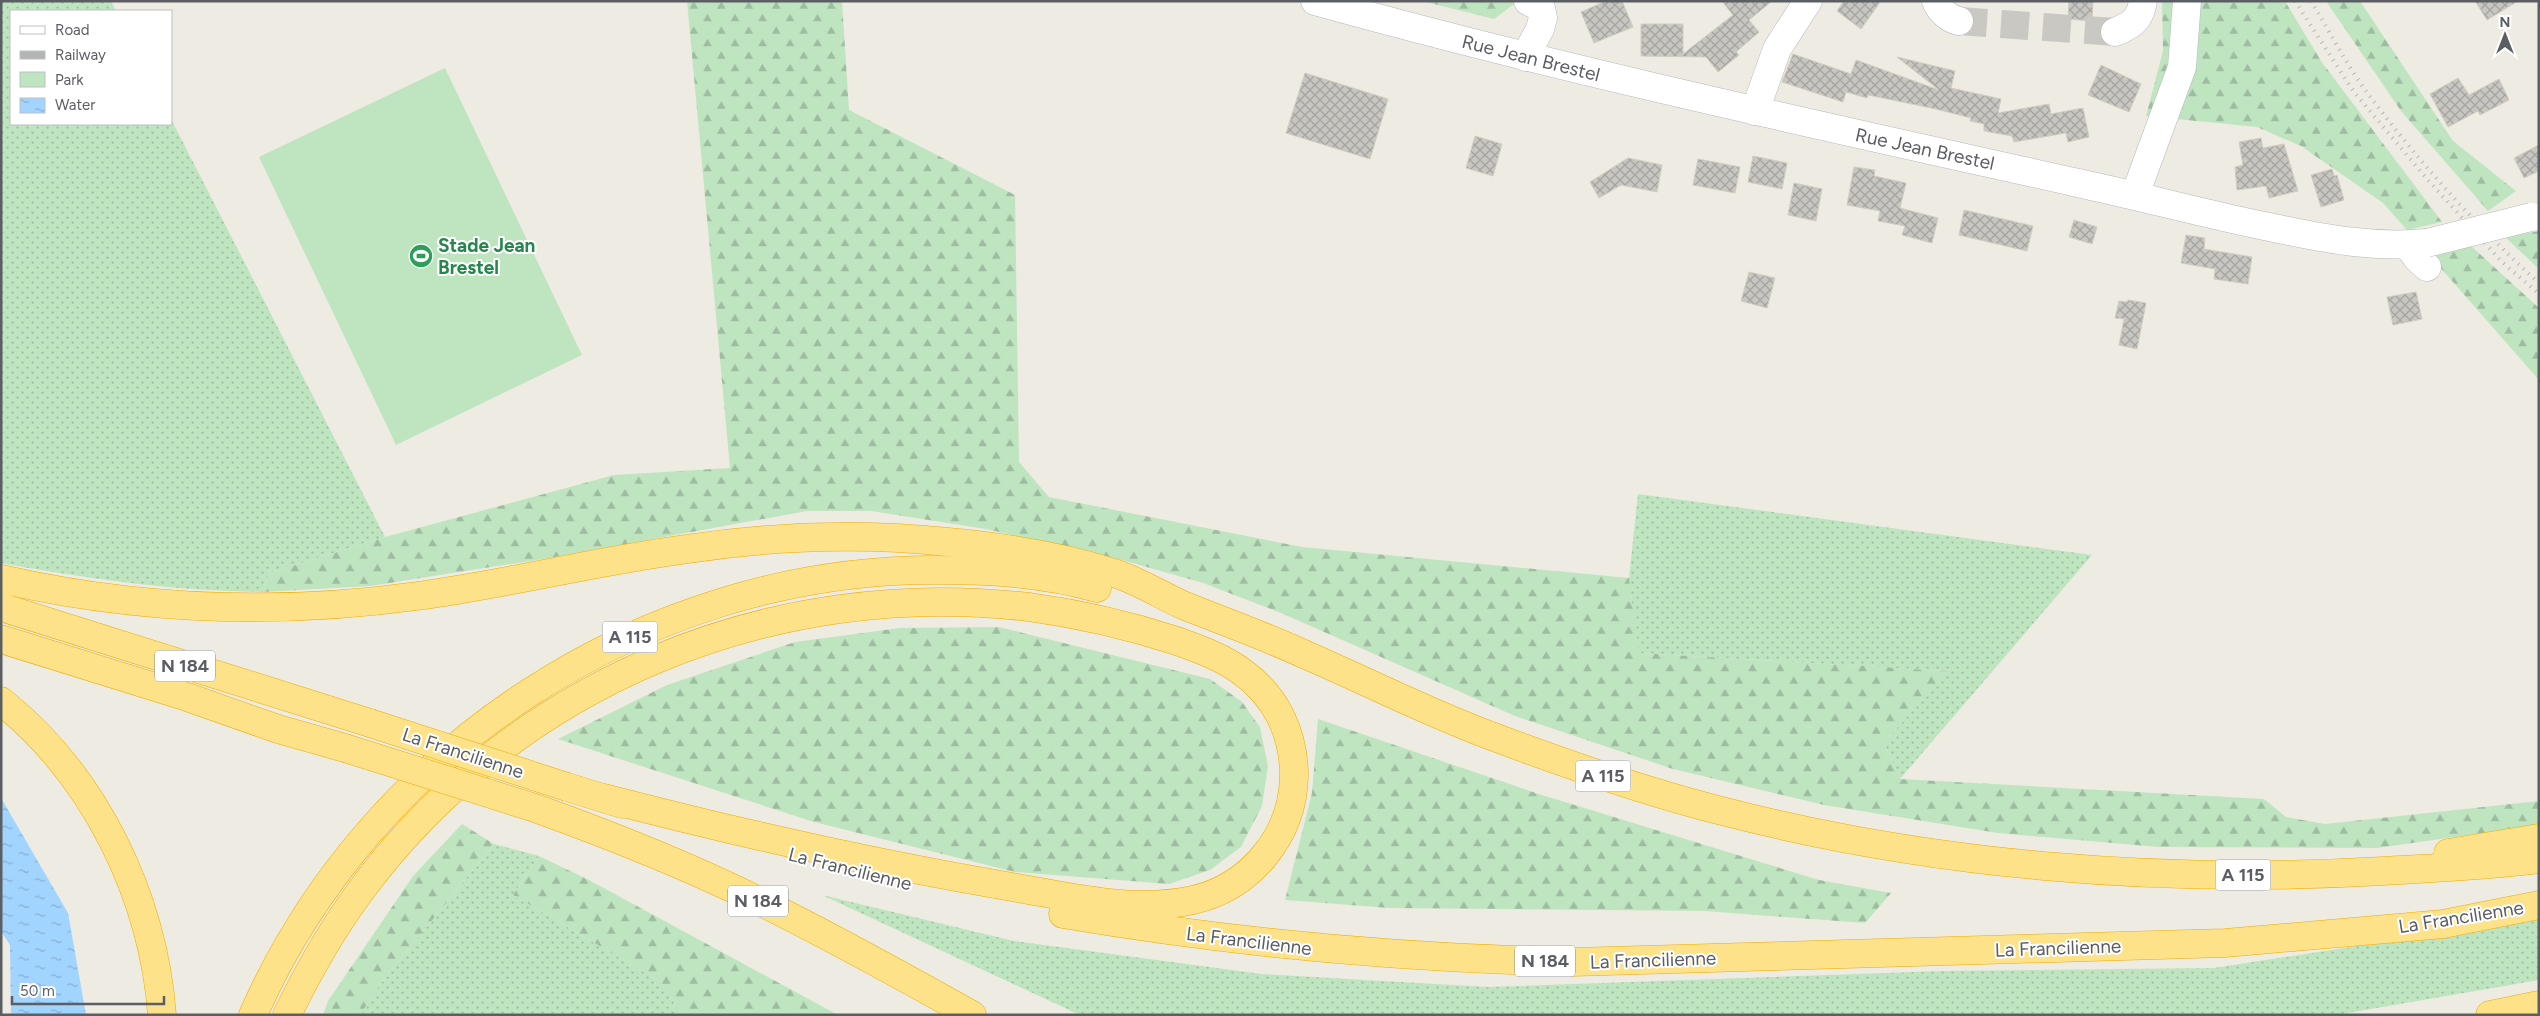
<svg xmlns="http://www.w3.org/2000/svg" width="2540" height="1016" viewBox="0 0 2540 1016" font-family="Figtree,sans-serif">
  <style>
    .grass { fill: url(#grass-dots) }
    .forest { fill: url(#forest-firs) }
    .park { fill: #bfe5c0 }
    .water { fill: url(#water-ripples) }
    .building { fill: url(#building-cross-hatch); stroke: #d2cdc1 }
    .lines { fill: none; stroke-linecap: round; stroke-linejoin: round }
    .minor-tunnel { stroke: #c9c8c2; stroke-width: 28; stroke-dasharray: 28 14; stroke-linecap: butt }
    .minor-casing { stroke: #b5b8bd; stroke-width: 29 }
    .highway-casing { stroke: #efab01; stroke-width: 29 }
    .minor { stroke: #fff; stroke-width: 28 }
    .highway { stroke: #fde28a; stroke-width: 28 }
    .rail { stroke: #b3b4b4; stroke-width: 4; stroke-dasharray: 1 6; stroke-linecap: butt }
    .minor-bridge-casing { stroke: #b5b8bd; stroke-width: 29; stroke-linecap: butt }
    .highway-bridge-casing { stroke: #efab01; stroke-width: 29; stroke-linecap: butt }
    .minor-bridge { stroke: #fff; stroke-width: 28 }
    .highway-bridge { stroke: #fde28a; stroke-width: 28 }
    .labels { text-anchor: middle; dominant-baseline: central; stroke-width: 4; stroke-linejoin: round; paint-order: stroke }
    .shield { fill: #fff; stroke: #8c8e92; stroke-width: 1 }
    .shield-label { font-size: 18px; font-weight: bold; fill: #5b5e63 }
    .street-label { font-size: 19px; fill: #5b5e63; stroke: #fff }
    .leisure-label { font-size: 19px; font-weight: bold; fill: #27864d; stroke: #fff; text-anchor: start }
  </style>
  <defs>
    <pattern id="grass-dots" width="8" height="8" patternUnits="userSpaceOnUse" patternTransform="scale(1.25)"><rect width="8" height="8" fill="#bfe5c0"/><path d="M2 2h.1M6 6h.1" fill="none" stroke="#9ebda0" stroke-width="1.8" stroke-linecap="round"/></pattern>
    <pattern id="forest-firs" width="22" height="20" patternUnits="userSpaceOnUse" patternTransform="scale(1.25)"><rect width="22" height="20" fill="#bfe5c0"/><path d="M5 1l3.5 6h-7zM16 11l3.5 6h-7z" fill="#9ebda0"/></pattern>
    <pattern id="water-ripples" width="26" height="14" patternUnits="userSpaceOnUse" patternTransform="scale(1.25)"><rect width="26" height="14" fill="#a1d4ff"/><path d="M2 4q2-2 4 0t4 0M15 11q2-2 4 0t4 0" fill="none" stroke="#86afd2"/></pattern>
    <pattern id="building-cross-hatch" width="8" height="8" patternUnits="userSpaceOnUse" patternTransform="scale(1.25)"><rect width="8" height="8" fill="#c8c6c0"/><path d="M0 0l8 8M0 8l8-8" fill="none" stroke="#a5a4a0"/></pattern>
  </defs>
  <rect width="100%" height="100%" fill="#eeebe2"/>
  <g class="grass">
    <path d="M1 1H111L116 11H11V124H171V119L385 537 269 573 263 592C174 591 88 579 1 563Z"/>
    <path d="M1638 494 2092 555 1900 779 1884 743 1946 671 1638 653 1629 578Z"/>
    <path d="M494 844 539 856 513 895 661 982 682 1015H361L373 993Z"/>
    <path d="M822 895 1014 941 1262 974 1488 987 1943 971 2214 968 2539 918V980L2336 1015H1080Z"/>
  </g>
  <g class="forest">
    <path d="M687 1H842L849 110 1015 195 1019 462 1049 497 1302 547 1629 578 1639 653 1947 671 1884 743 1900 779 2264 799 2286 817 2325 824 2539 801V825L2377 848 2159 847 1998 833 1824 805 1673 769 1515 716 1281 613 1203 583 1122 560 986 529 871 511H807L549 558 370 586 263 592 269 573 385 537 614 475 730 468Z"/>
    <path d="M1422 1H1518L1494 19Z"/>
    <path d="M2162 1H2285L2321 61 2442 222 2407 230 2383 203 2301 146 2257 127 2146 116 2163 51Z"/>
    <path d="M2326 1H2360L2453 141 2516 191 2488 211 2401 111Z"/>
    <path d="M2539 231V269L2505 237Z"/>
    <path d="M2470 245 2539 308V380L2431 257Z"/>
    <path d="M999 627 1210 679 1242 702 1260 727 1268 766 1262 806 1241 847 1210 870 1169 884 1015 872 814 822 558 739 667 685 795 642 900 628Z"/>
    <path d="M1318 719 1542 795 1819 880 1891 893 1865 923 1705 911 1389 908 1285 900 1312 793Z"/>
    <path d="M462 824 494 844 373 993 361 1015H323L328 1001 413 876Z"/>
    <path d="M539 856 589 880 838 1015H682L661 982 513 895Z"/>
  </g>
  <path class="park" d="M445 68 582 355 396 445 259 157Z"/>
  <path class="water" d="M1 798 68 913 86 1015H11L10 945 1 931Z"/>
  <g class="building">
    <path d="M1606 1H1622L1633 27 1594 43 1581 12Z"/>
    <path d="M1722 1H1772L1749 20 1759 32 1736 52 1739 55 1718 72 1706 57 1641 56V24H1683V54L1733 15Z"/>
    <path d="M1844 1H1881L1861 29 1837 11Z"/>
    <path d="M2069 1H2093L2092 21 2068 19Z"/>
    <path d="M2475 1H2518L2487 20Z"/>
    <path d="M1793 54 1851 74 1856 60 1939 90 1897 57 1955 71 1951 88 2001 99 1998 113 2049 104 2051 114 2083 108 2089 137 2068 142 2066 133 2014 142 2012 136 1984 131V124L1970 121 1971 118 1936 109 1868 95 1867 98 1846 92 1843 102 1782 82Z"/>
    <path d="M2101 65 2141 84 2129 112 2088 95Z"/>
    <path d="M1305 73 1388 99 1370 159 1286 133Z"/>
    <path d="M2458 78 2469 95 2499 79 2509 100 2480 115 2478 111 2448 127 2430 94Z"/>
    <path d="M1475 136 1502 144 1493 176 1466 168Z"/>
    <path d="M2261 138 2263 148 2284 144 2298 191 2269 198 2266 186 2237 190 2235 167 2243 165 2239 142Z"/>
    <path d="M2539 145V171L2524 178 2514 158Z"/>
    <path d="M1753 156 1787 163 1782 189 1748 182Z"/>
    <path d="M1628 158 1662 165 1657 192 1621 185 1599 198 1590 182Z"/>
    <path d="M1698 159 1740 167 1735 193 1693 185Z"/>
    <path d="M1854 167 1875 170 1874 176 1906 183 1900 208 1938 218 1932 243 1902 235 1905 226 1878 221 1880 211 1847 205Z"/>
    <path d="M2332 169 2334 176 2337 175 2344 200 2321 207 2311 175Z"/>
    <path d="M1794 183 1822 189 1816 221 1788 215Z"/>
    <path d="M1964 210 2033 226 2027 251 1959 235Z"/>
    <path d="M2074 220 2097 227 2092 244 2069 237Z"/>
    <path d="M2186 235 2205 238 2204 249 2252 257 2248 284 2214 279 2215 269 2181 263Z"/>
    <path d="M1749 272 1775 278 1767 308 1741 301Z"/>
    <path d="M2416 292 2422 319 2393 325 2387 297Z"/>
    <path d="M2128 300 2146 303 2137 349 2119 345 2124 319 2115 318 2119 301 2127 302Z"/>
  </g>
  <g class="lines">
    <path class="minor-tunnel" d="M1959 21 2115 32"/>
    <g class="minor-casing">
      <g id="minor">
        <path d="M1315 1C1567 71 1823 126 2078 183 2144 197 2208 215 2274 228 2325 239 2374 248 2427 243"/>
        <path d="M1936 1C1940 11 1949 19 1959 21"/>
        <path d="M2115 32C2132 25 2140 20 2143 1"/>
        <path d="M1525 57 1540 29 1543 18 1541 8 1528 1"/>
        <path d="M1755 111 1777 49 1808 1"/>
        <path d="M2135 195 2182 67 2187 1"/>
        <path d="M2408 245 2417 258 2427 267"/>
      </g>
    </g>
    <g class="highway-casing">
      <g id="highway">
        <path d="M1 579C137 610 279 615 417 596 507 584 596 561 687 549 773 536 861 533 948 542 1003 547 1061 556 1114 573 1139 581 1162 596 1185 606 1226 622 1267 637 1306 655 1366 681 1425 711 1486 734 1563 763 1642 791 1722 811 1935 866 2163 884 2383 871 2435 868 2487 866 2539 859"/>
        <path d="M1 607 370 723"/>
        <path d="M1 639 187 697 278 729 345 748"/>
        <path d="M1 701C95 776 153 896 162 1015"/>
        <path d="M567 787 622 804"/>
        <path d="M535 808C613 836 691 867 765 904 836 939 904 977 972 1015"/>
        <path d="M2448 853 2539 838"/>
        <path d="M1063 914C1233 943 1401 958 1573 962L2225 943 2443 924 2539 905"/>
        <path d="M253 1015C369 750 645 570 934 570 989 570 1045 573 1097 588"/>
        <path d="M287 1015C308 972 331 931 359 893 514 682 771 577 1029 607 1080 614 1128 625 1177 641 1199 649 1222 657 1241 671 1276 696 1294 733 1294 776 1293 835 1251 887 1193 900 1134 913 1071 897 1012 887 875 864 739 833 604 798"/>
        <path d="M2490 1015 2539 1005"/>
      </g>
    </g>
    <use href="#minor" class="minor"/>
    <use href="#highway" class="highway"/>
    <g class="rail">
      <path d="M2295 1 2354 92 2427 179 2502 262 2539 294"/>
      <path d="M2311 1C2330 32 2347 66 2369 95 2419 162 2477 227 2539 283"/>
    </g>
    <g class="minor-bridge-casing">
      <path id="minor-bridge" d="M2427 243 2531 217"/>
    </g>
    <g class="highway-bridge-casing">
      <g id="highway-bridge">
        <path d="M370 723 567 787"/>
        <path d="M345 748 535 808"/>
      </g>
    </g>
    <use href="#minor-bridge" class="minor-bridge"/>
    <use href="#highway-bridge" class="highway-bridge"/>
  </g>
  <defs>
    <g id="stadium-disc" transform="scale(1.25)"><circle r="9.5" fill="#2e9e5b" stroke="#fff"/><path d="M0-5a6.5 5 0 1 0 0 10a6.5 5 0 1 0 0-10ZM-3.5-1.8h7v3.6h-7Z" fill="#fff"/></g>
  </defs>
  <g fill-rule="evenodd">
    <use href="#stadium-disc" x="421" y="256"/>
  </g>
  <g class="labels">
    <g class="shield">
      <rect x="602.5" y="621.5" width="55" height="31" rx="4"/>
      <rect x="155" y="650.5" width="60" height="31" rx="4"/>
      <rect x="1575.5" y="760.5" width="55" height="31" rx="4"/>
      <rect x="2215.5" y="859.5" width="55" height="31" rx="4"/>
      <rect x="728" y="885.5" width="60" height="31" rx="4"/>
      <rect x="1515" y="945.5" width="60" height="31" rx="4"/>
    </g>
    <g class="shield-label">
      <text x="630" y="637">A 115</text>
      <text x="185" y="666">N 184</text>
      <text x="1603" y="776">A 115</text>
      <text x="2243" y="875">A 115</text>
      <text x="758" y="901">N 184</text>
      <text x="1545" y="961">N 184</text>
    </g>
    <g class="street-label">
      <text transform="translate(1531 58) rotate(14)">Rue Jean Brestel</text>
      <text transform="translate(1925 149) rotate(12)">Rue Jean Brestel</text>
      <text transform="translate(463 753) rotate(18)">La Francilienne</text>
      <text transform="translate(850 869) rotate(14)">La Francilienne</text>
      <text transform="translate(2461 917) rotate(-9)">La Francilienne</text>
      <text transform="translate(1249 941) rotate(7)">La Francilienne</text>
      <text transform="translate(2058 948) rotate(-2)">La Francilienne</text>
      <text transform="translate(1653 960) rotate(-2)">La Francilienne</text>
    </g>
    <g class="leisure-label">
      <text x="438" y="245">Stade Jean<tspan x="438" dy="22">Brestel</tspan></text>
    </g>
  </g>
  <rect width="2540" height="1016" fill="none" stroke="#5b5e63" stroke-width="5"/>
  <rect x="10" y="10" width="162" height="115" fill="#ffffff" stroke="#bdbfc1"/>
  <rect x="20" y="26" width="25" height="8" fill="#ffffff" stroke="#bdbfc1"/>
  <text x="55" y="35" font-size="15" fill="#5b5e63">Road</text>
  <rect x="20" y="51" width="25" height="8" fill="#b3b4b4" stroke="#bdbfc1"/>
  <text x="55" y="60" font-size="15" fill="#5b5e63">Railway</text>
  <rect x="20" y="72" width="25" height="15" fill="#bfe5c0" stroke="#bdbfc1"/>
  <text x="55" y="85" font-size="15" fill="#5b5e63">Park</text>
  <rect x="20" y="98" width="25" height="15" fill="url(#water-ripples)" stroke="#bdbfc1"/>
  <text x="55" y="110" font-size="15" fill="#5b5e63">Water</text>
  <g transform="translate(2505 35)" stroke="#ffffff" stroke-width="4" paint-order="stroke">
  <path d="M0-4L9 19L0 12L-9 19Z" fill="#5b5e63"/>
  <text y="-8" font-size="14" font-weight="bold" text-anchor="middle" fill="#5b5e63">N</text>
  </g>
  <path d="M12 996v8h152v-8" fill="none" stroke="#5b5e63" stroke-width="2.5"/>
  <text x="20" y="996" font-size="15" fill="#5b5e63" stroke="#ffffff" stroke-width="4" paint-order="stroke">50 m</text>
</svg>
